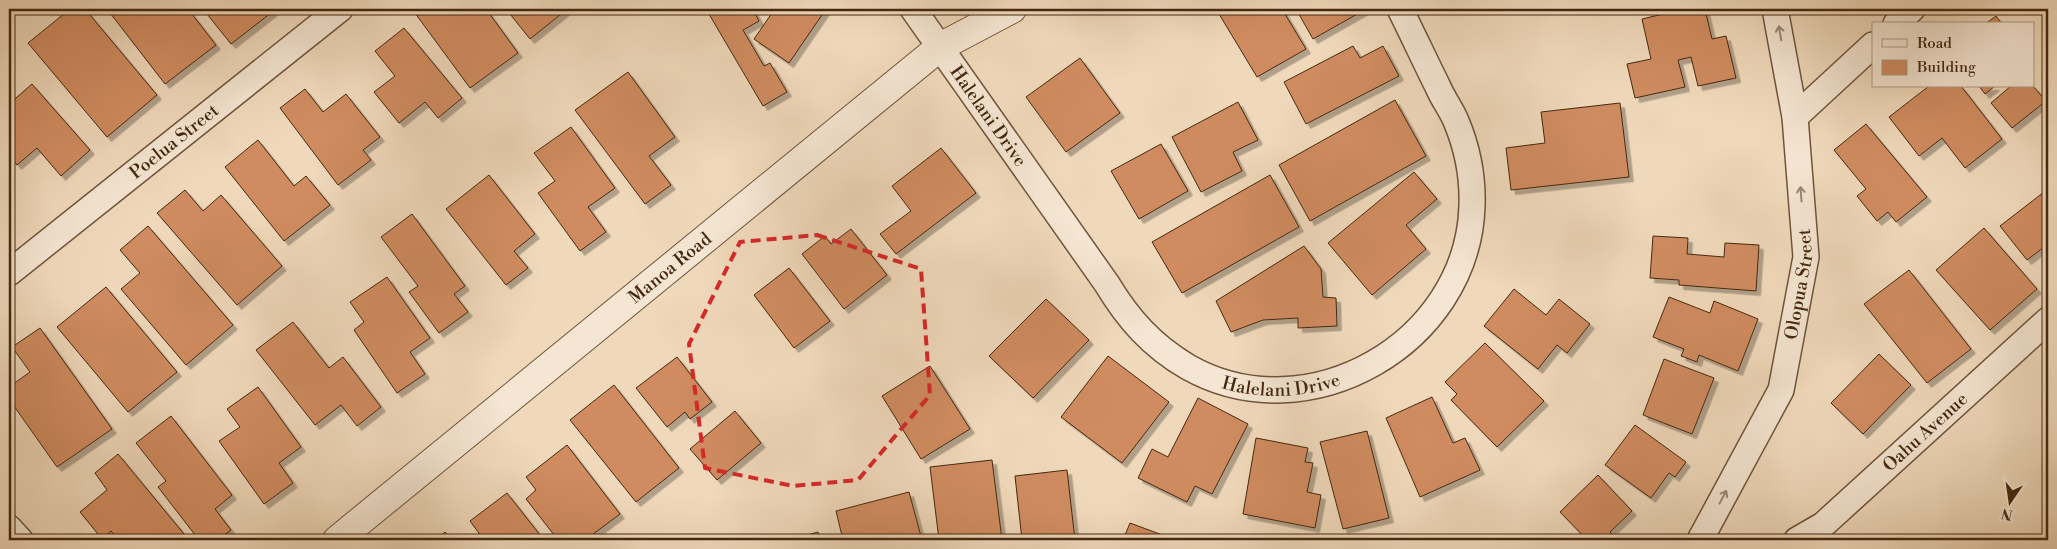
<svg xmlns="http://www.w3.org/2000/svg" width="2057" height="549" viewBox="0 0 2057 549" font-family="'Libre Bodoni',serif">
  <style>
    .building { fill: #d08c61; stroke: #442810; filter: url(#shadow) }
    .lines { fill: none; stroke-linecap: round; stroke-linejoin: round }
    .minor-casing { stroke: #6f543b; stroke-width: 28 }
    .tertiary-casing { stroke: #6f543b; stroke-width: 30 }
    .minor { stroke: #f5e6d3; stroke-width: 25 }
    .tertiary { stroke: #f5e6d3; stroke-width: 28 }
    .oneway { stroke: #9c8772 }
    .marked { fill: none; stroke: #d62828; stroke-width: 4; stroke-dasharray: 10 6; stroke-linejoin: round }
    .labels { text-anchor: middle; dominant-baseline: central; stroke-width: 4; stroke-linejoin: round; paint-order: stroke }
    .street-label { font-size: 18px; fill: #442810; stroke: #f5e6d3 }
  </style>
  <defs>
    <filter id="shadow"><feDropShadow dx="4.5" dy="4.5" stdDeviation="0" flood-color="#0004"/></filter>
  </defs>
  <rect width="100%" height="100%" fill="#f0d9bb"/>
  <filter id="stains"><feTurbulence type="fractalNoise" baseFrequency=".004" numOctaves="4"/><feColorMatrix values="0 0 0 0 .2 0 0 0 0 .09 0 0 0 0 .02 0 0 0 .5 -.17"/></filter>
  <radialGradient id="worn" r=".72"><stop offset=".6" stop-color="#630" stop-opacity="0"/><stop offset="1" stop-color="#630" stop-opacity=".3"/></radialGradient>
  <g class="building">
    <path d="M70 9H85L157 95 107 137 28 43Z"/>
    <path d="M107 9H188L216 45 165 84Z"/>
    <path d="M203 9H276L231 44Z"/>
    <path d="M412 9H486L518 53 470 88Z"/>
    <path d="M506 9H563L565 11 530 39Z"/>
    <path d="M706 9H753L759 21 743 30 764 66 770 63 787 92 763 106Z"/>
    <path d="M767 9H826L789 63 754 39 772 13Z"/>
    <path d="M1216 9H1282L1306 49 1257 77Z"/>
    <path d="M1296 9H1366L1313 39Z"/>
    <path d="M1684 9H1705L1712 39 1726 36 1736 78 1698 86 1691 57 1678 60 1685 87 1635 98 1627 64 1651 59 1642 19Z"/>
    <path d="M1996 16 2002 24H1985Z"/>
    <path d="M404 28 462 98 438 118 425 102 399 123 374 92 395 76 375 51Z"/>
    <path d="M1353 46 1360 58 1383 46 1399 76 1306 124 1284 82Z"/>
    <path d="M1080 58 1120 113 1066 152 1026 97Z"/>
    <path d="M628 72 675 137 649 156 671 185 645 204 575 110Z"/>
    <path d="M32 84 90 150 61 176 37 148 17 165 9 155V104Z"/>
    <path d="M1929 86H1961L2002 139 1965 168 1942 138 1919 156 1889 117Z"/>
    <path d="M1979 86H1995L1985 94Z"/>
    <path d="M2011 86H2033L2046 101 2012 128 1991 103Z"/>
    <path d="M305 89 323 112 346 94 380 137 363 150 371 160 338 185 280 108Z"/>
    <path d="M1395 100 1426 156 1310 221 1279 165Z"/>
    <path d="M1238 102 1258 140 1233 152 1242 171 1201 192 1172 137Z"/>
    <path d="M1620 103 1629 177 1511 190 1506 148 1545 143 1541 112Z"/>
    <path d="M1866 124 1927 197 1896 222 1888 212 1877 221 1857 196 1866 189 1834 150Z"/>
    <path d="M571 127 615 188 588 207 606 232 580 251 538 193 555 181 534 153Z"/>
    <path d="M258 140 294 186 306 176 330 205 284 241 225 167Z"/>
    <path d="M1161 144 1188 191 1139 219 1111 171Z"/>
    <path d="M941 148 976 193 896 254 880 234 911 211 892 186Z"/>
    <path d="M1414 172 1437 199 1406 225 1426 249 1372 295 1328 243Z"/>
    <path d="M489 175 535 234 514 251 528 268 506 285 446 209Z"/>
    <path d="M1270 175 1299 227 1182 293 1152 242Z"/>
    <path d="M2048 189V244L2027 260 2000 226Z"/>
    <path d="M185 190 203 211 221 195 282 266 237 305 157 213Z"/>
    <path d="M412 214 465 286 454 294 468 312 439 333 409 292 418 286 381 237Z"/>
    <path d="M148 226 233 325 186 365 121 289 140 273 120 250Z"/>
    <path d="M1984 228 2037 289 1990 330 1936 270Z"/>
    <path d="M851 229 887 275 844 309 802 254 825 236 831 244Z"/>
    <path d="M1653 236 1688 238 1687 254 1724 257 1725 243 1759 245 1756 291 1679 285V280L1650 278Z"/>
    <path d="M1304 246 1321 269 1323 297 1336 298 1337 326 1298 328V318L1263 320 1231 332 1216 301Z"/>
    <path d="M789 268 830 321 794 348 754 295Z"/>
    <path d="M1909 270 1971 349 1927 383 1864 304Z"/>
    <path d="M387 277 430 338 410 352 425 374 397 393 354 330 364 322 350 302Z"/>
    <path d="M106 287 177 372 128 412 57 327Z"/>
    <path d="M1514 289 1546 315 1559 299 1590 324 1567 353 1557 345 1538 369 1484 326Z"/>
    <path d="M1669 297 1710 313 1714 301 1758 319 1738 371 1699 355 1697 362 1681 356 1684 349 1653 337Z"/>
    <path d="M1046 299 1089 340 1033 398 989 356Z"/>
    <path d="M293 322 329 368 343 357 381 407 357 426 341 405 315 425 256 350Z"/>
    <path d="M40 328 112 429 57 467 9 399V387L30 372 12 347Z"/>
    <path d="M1485 343 1544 401 1497 447 1451 400 1457 394 1445 382Z"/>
    <path d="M1879 354 1911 385 1863 434 1831 403Z"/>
    <path d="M1108 356 1169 402 1122 463 1061 417Z"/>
    <path d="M677 357 712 402 690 419 685 412 667 427 636 388Z"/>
    <path d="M1664 359 1714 378 1692 434 1643 415Z"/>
    <path d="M930 366 970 429 921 459 882 396Z"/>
    <path d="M614 385 679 468 636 502 570 420Z"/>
    <path d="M258 387 301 447 279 463 293 483 264 504 219 441 240 427 227 409Z"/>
    <path d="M1432 397 1453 443 1465 438 1480 470 1420 497 1386 418Z"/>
    <path d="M1198 398 1248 424 1212 494 1195 486 1187 502 1138 478 1152 449 1168 457Z"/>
    <path d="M735 411 761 443 717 480 690 449Z"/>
    <path d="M171 416 232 495 215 509 231 530 218 540H199L158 487 166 481 136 443Z"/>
    <path d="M1635 425 1686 462 1675 477 1669 473 1651 498 1605 465Z"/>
    <path d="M1367 431 1389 518 1343 529 1320 442Z"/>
    <path d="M1256 438 1308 448 1305 462 1313 463 1307 492 1321 495 1315 528 1243 514Z"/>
    <path d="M567 445 620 514 585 540H558L526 499 536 490 526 477Z"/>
    <path d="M118 454 189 540H118L111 531 102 539 80 512 107 490 95 473Z"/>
    <path d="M992 460 1002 540H939L930 467Z"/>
    <path d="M1067 470 1075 540H1022L1015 476Z"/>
    <path d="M1598 475 1632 511 1610 532 1618 540H1587L1560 512Z"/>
    <path d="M909 492 922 540H843L836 511Z"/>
    <path d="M507 493 544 540H484L470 521Z"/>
    <path d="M1130 523 1176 540H1123Z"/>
    <path d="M445 532 453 540H436Z"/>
    <path d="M818 532 821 540H789Z"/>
  </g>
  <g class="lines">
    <g class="minor-casing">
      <g id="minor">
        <path id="s1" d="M913 9 1107 284C1128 319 1152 346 1188 367 1308 435 1468 343 1472 206 1473 177 1467 147 1456 121 1451 109 1443 99 1438 87 1425 61 1413 35 1400 9"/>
        <path d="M1896 24 1912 9"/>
        <path d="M1795 117 1873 45"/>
        <path id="s2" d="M9 273 340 9"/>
        <path d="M9 528 20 540"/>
        <path id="s3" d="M1700 540 1781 390 1806 257 1795 117 1775 9"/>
        <path id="s4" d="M1797 540 1823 525 2048 320"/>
      </g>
    </g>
    <g class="tertiary-casing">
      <g id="tertiary">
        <path id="s5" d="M337 540 940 47 1012 9"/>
      </g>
    </g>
    <use href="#minor" class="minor"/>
    <use href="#tertiary" class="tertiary"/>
  </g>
  <defs><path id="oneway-shaft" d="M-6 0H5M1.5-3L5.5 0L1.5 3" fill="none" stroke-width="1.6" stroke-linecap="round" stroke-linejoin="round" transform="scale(1.25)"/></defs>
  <g class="oneway">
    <use href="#oneway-shaft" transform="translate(1780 33) rotate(-100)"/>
    <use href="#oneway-shaft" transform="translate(1801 194) rotate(-94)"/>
    <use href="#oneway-shaft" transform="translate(1723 497) rotate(-62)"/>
  </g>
  <path class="marked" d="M817 235 921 269 930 395 858 480 793 486 705 468 689 344 740 242Z"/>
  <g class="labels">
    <g class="street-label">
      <text stroke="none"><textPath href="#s1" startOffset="131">Halelani Drive</textPath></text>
      <text stroke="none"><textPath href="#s2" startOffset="211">Poelua Street</textPath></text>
      <text stroke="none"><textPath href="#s5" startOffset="430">Manoa Road</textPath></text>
      <text stroke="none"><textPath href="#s3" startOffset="278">Olopua Street</textPath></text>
      <text stroke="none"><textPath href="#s1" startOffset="551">Halelani Drive</textPath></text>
      <text stroke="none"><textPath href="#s4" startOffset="168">Oahu Avenue</textPath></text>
    </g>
  </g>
  <rect width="2057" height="549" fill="none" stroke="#f0d9bb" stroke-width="30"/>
  <rect x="10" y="10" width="2037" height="529" fill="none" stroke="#442810" stroke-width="2.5"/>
  <rect x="15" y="15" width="2027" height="519" fill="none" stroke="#442810"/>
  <rect x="1872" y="22" width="162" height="65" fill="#f5e6d3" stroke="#ae9a85"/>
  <rect x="1882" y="39" width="25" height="8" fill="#f5e6d3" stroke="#ae9a85"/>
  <text x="1917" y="48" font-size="15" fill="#442810">Road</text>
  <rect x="1882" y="60" width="25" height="15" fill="#d08c61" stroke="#ae9a85"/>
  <text x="1917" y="72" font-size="15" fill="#442810">Building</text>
  <g transform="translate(2010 502) rotate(193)" stroke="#f5e6d3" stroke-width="4" paint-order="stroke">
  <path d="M0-4L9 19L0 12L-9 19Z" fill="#442810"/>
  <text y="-8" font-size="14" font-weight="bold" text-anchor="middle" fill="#442810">N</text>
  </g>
  <rect width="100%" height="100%" filter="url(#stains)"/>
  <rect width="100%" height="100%" fill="url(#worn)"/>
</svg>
